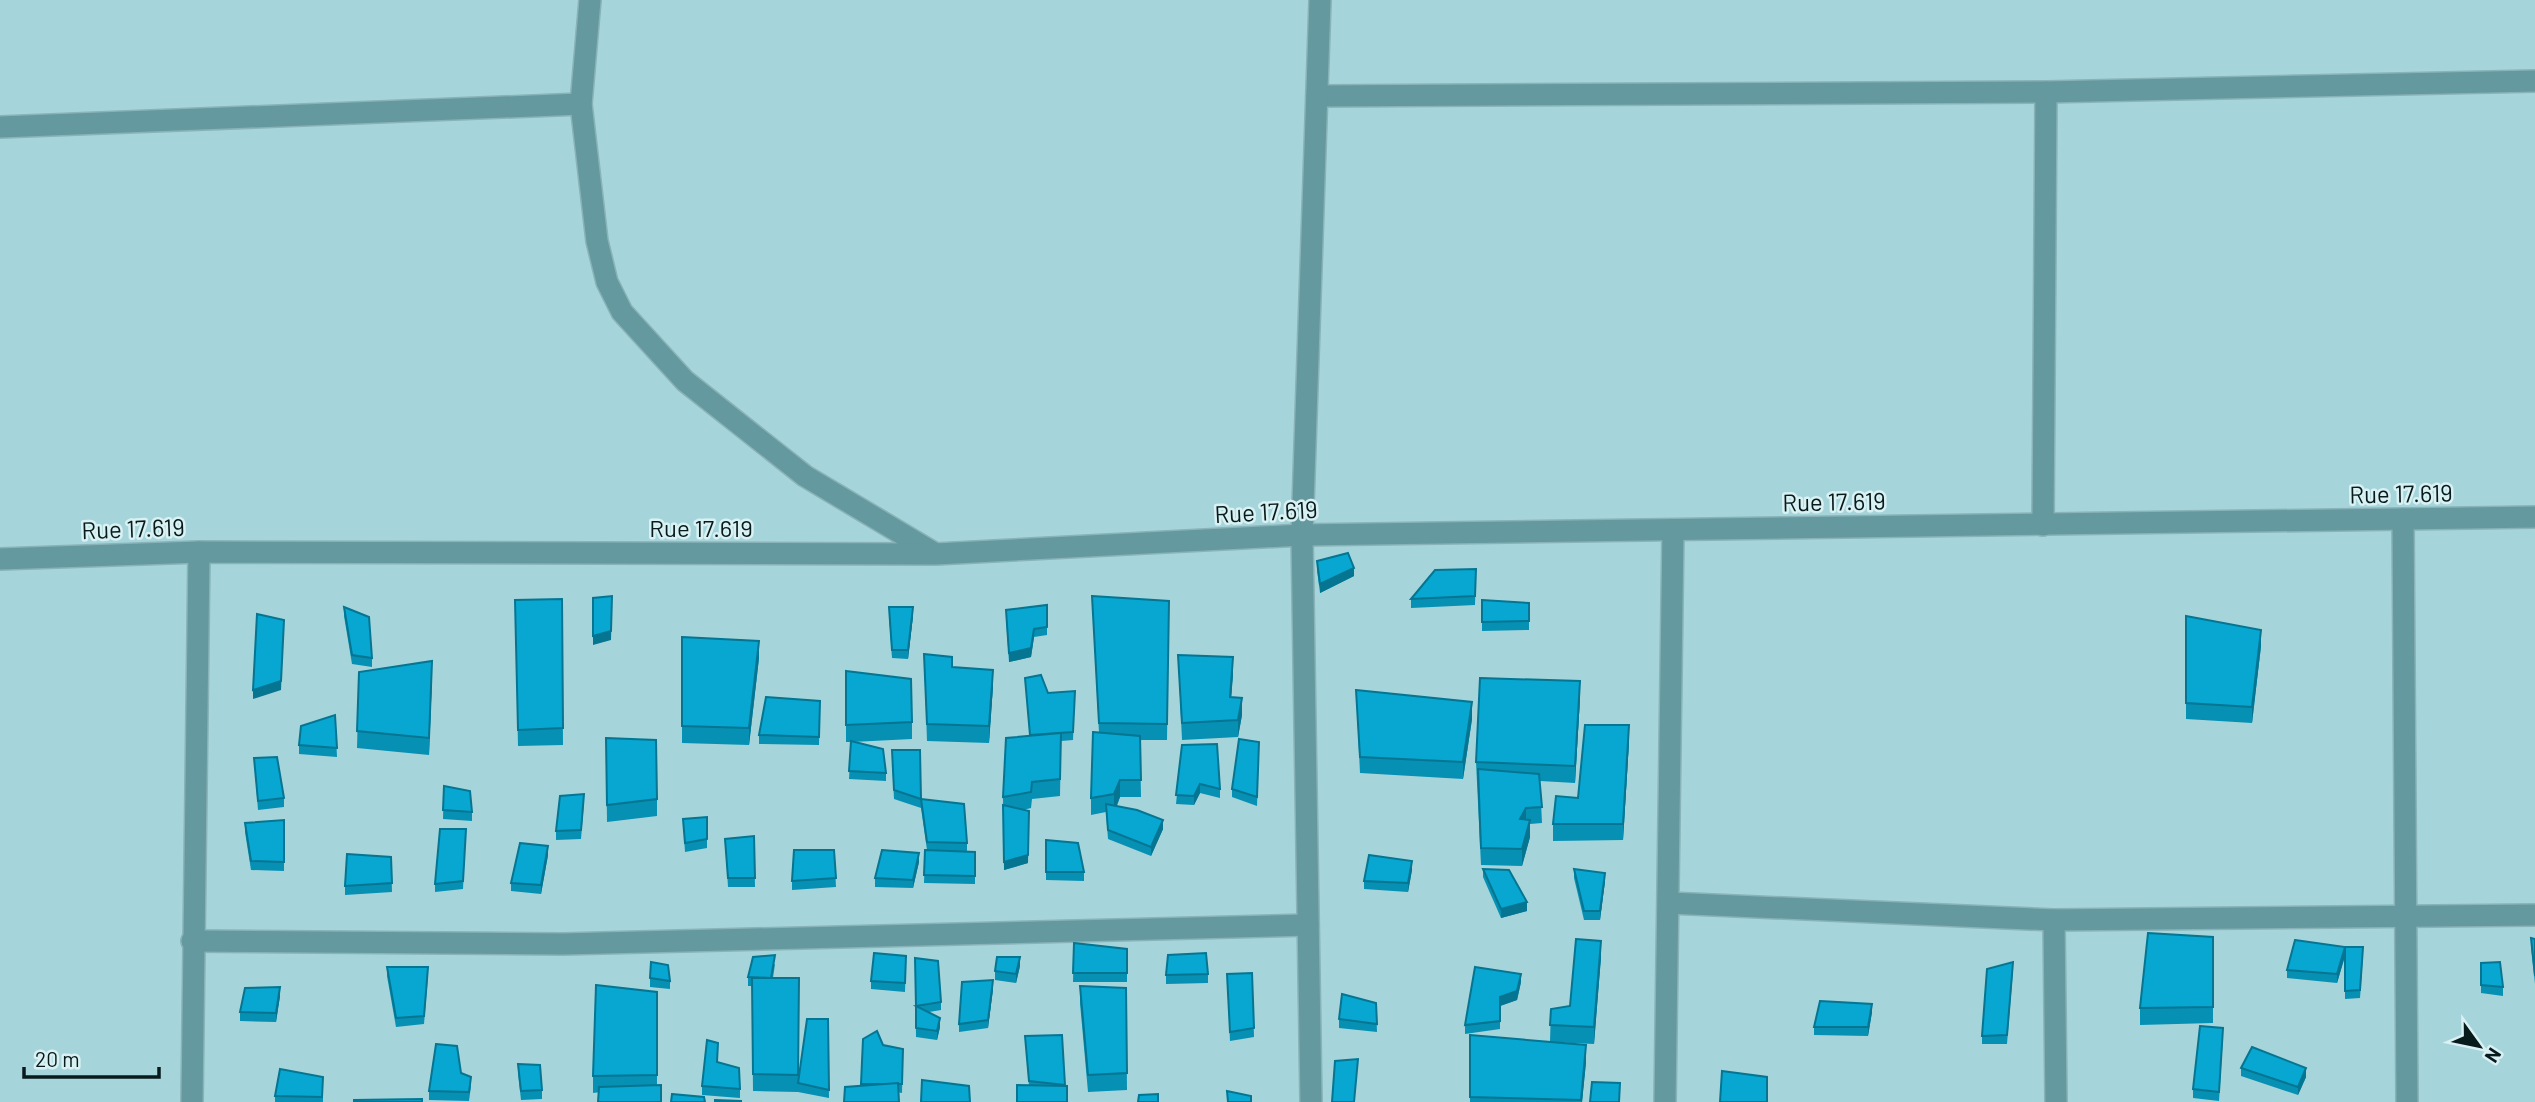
<svg xmlns="http://www.w3.org/2000/svg" width="2535" height="1102" viewBox="0 0 2535 1102" font-family="Barlow,sans-serif">
  <style>
    .lines { fill: none; stroke-linecap: round; stroke-linejoin: round }
    .street-casing { stroke: #89b3b8; stroke-width: 24 }
    .street { stroke: #64999f; stroke-width: 21 }
    .wall { fill: #0690b4 }
    .shaded-wall { fill: #057592 }
    .building { fill: #07a7d1; stroke: #057592; stroke-width: 2 }
    .labels { text-anchor: middle; dominant-baseline: central; stroke-width: 5; stroke-linejoin: round; paint-order: stroke }
    .street-label { font-size: 24px; fill: #071a1c; stroke: #d9f1f3 }
  </style>
  <rect width="100%" height="100%" fill="#a5d5da"/>
  <g class="lines">
    <g class="street-casing">
      <g id="street">
        <path d="M590 0 581 104 597 241 607 282 622 312 685 381 805 476 934 553"/>
        <path d="M1317 96 2046 92 2535 81"/>
        <path d="M0 127 581 104"/>
        <path d="M2403 519 2407 1102"/>
        <path d="M2043 525 2046 92"/>
        <path d="M0 559 199 552 936 554 1302 535 2535 517"/>
        <path d="M1669 903 2054 920 2535 915"/>
        <path d="M2054 920 2056 1102"/>
        <path d="M192 941 563 944 1308 925"/>
        <path d="M192 1102 199 552"/>
        <path d="M1311 1102 1302 535 1320 0"/>
        <path d="M1665 1102 1673 530"/>
      </g>
    </g>
    <use href="#street" class="street"/>
  </g>
  <g class="wall">
    <path d="M1317 561 1354 576 1320 593 1317 570Z"/>
    <path d="M1476 569 1475 605 1411 608V599Z"/>
    <path d="M1092 596 1169 601 1167 740H1140L1141 797H1120L1117 806 1163 829 1151 856 1108 839 1106 812 1091 815V798L1099 733Z"/>
    <path d="M562 599 563 745 518 746 515 600Z"/>
    <path d="M1482 600 1529 603V630L1482 631Z"/>
    <path d="M1047 605V635L1034 637 1031 657 1009 662 1006 619Z"/>
    <path d="M344 607 372 658V667L352 664 344 616Z"/>
    <path d="M889 616H913L908 659 892 658Z"/>
    <path d="M2186 616 2261 646 2252 723 2186 719Z"/>
    <path d="M682 637 759 658 749 745 682 743Z"/>
    <path d="M924 654 993 686 989 743 927 741Z"/>
    <path d="M1178 655 1233 674 1231 697 1242 715 1238 737 1182 740Z"/>
    <path d="M846 671 912 722V739L852 742 886 773V781L849 779 851 742H846Z"/>
    <path d="M359 672 432 677 429 755 357 748Z"/>
    <path d="M1025 678 1048 693 1075 691 1073 740 1061 741 1060 796 1032 799 1031 808 1023 810 1028 863 1004 870 1003 797 1030 736Z"/>
    <path d="M1356 690 1472 719 1463 779 1360 773Z"/>
    <path d="M1580 698 1575 783 1540 781 1542 823 1530 824V837L1522 866 1481 865 1476 762Z"/>
    <path d="M820 701 819 745 759 744V735Z"/>
    <path d="M335 715 337 757 299 754V745Z"/>
    <path d="M606 738 657 799V816L607 822Z"/>
    <path d="M1259 742 1257 806 1232 797V789Z"/>
    <path d="M1629 742 1623 840 1553 841V824Z"/>
    <path d="M1182 745 1220 789V798L1200 793 1194 805 1176 804Z"/>
    <path d="M254 758 284 798V807L258 810Z"/>
    <path d="M892 758 921 799 967 843V851L975 852V884L924 883 925 850H927L921 808 894 799Z"/>
    <path d="M444 786 472 812V821L443 819Z"/>
    <path d="M584 802 581 839 556 840V831Z"/>
    <path d="M707 817V848L685 852 683 819Z"/>
    <path d="M284 820V871L251 870 245 832V823Z"/>
    <path d="M466 829 463 889 435 892V884Z"/>
    <path d="M754 836 755 887H728L725 839Z"/>
    <path d="M1046 840 1084 872V881L1046 880Z"/>
    <path d="M834 850 836 887 792 890V881Z"/>
    <path d="M548 855 541 894 511 891V883Z"/>
    <path d="M391 857 392 892 345 895V886Z"/>
    <path d="M919 862 913 888 875 887V878Z"/>
    <path d="M1483 869 1527 911 1501 918 1483 877Z"/>
    <path d="M1574 869 1605 881 1600 920H1584L1574 878Z"/>
    <path d="M1412 870 1408 892 1364 889V881Z"/>
    <path d="M2213 937V1023L2140 1025V1008Z"/>
    <path d="M2531 938 2535 939V984L2531 947Z"/>
    <path d="M1074 943 1127 949V982H1073Z"/>
    <path d="M2345 947 2363 956 2360 998 2345 999Z"/>
    <path d="M906 956 905 992 871 989V981Z"/>
    <path d="M2345 956 2337 983 2287 978V970Z"/>
    <path d="M1601 957 1594 1044 1550 1042 1551 1009 1570 1006Z"/>
    <path d="M915 958 941 1002V1010L929 1012 940 1027 937 1040 916 1037Z"/>
    <path d="M2481 963 2503 987V996L2481 993Z"/>
    <path d="M775 964 773 978H799L798 1082 828 1019 829 1098 798 1092 753 1091 752 986H748V977Z"/>
    <path d="M1020 966 1016 983 995 980V971Z"/>
    <path d="M387 967 428 976 424 1024 396 1027 387 976Z"/>
    <path d="M2013 971 2007 1044H1982V1036Z"/>
    <path d="M1252 973 1254 1037 1230 1041 1227 974Z"/>
    <path d="M1208 974V983L1166 984V975Z"/>
    <path d="M650 978 670 981V989L650 987Z"/>
    <path d="M1521 982 1517 1000 1500 1006V1029L1465 1034V1025Z"/>
    <path d="M1080 986 1126 988 1127 1090 1088 1092 1080 1003Z"/>
    <path d="M993 989 988 1028 959 1032V1024Z"/>
    <path d="M657 992V1085L593 1093V1076Z"/>
    <path d="M280 996 276 1022 240 1021V1012Z"/>
    <path d="M1376 1003 1377 1032 1339 1028V1019Z"/>
    <path d="M1872 1012 1868 1036 1814 1035V1027Z"/>
    <path d="M1470 1035 1586 1062 1582 1102H1470Z"/>
    <path d="M1025 1036 1065 1086H1029Z"/>
    <path d="M2223 1036 2219 1101 2193 1098V1089Z"/>
    <path d="M863 1039 883 1045 903 1049 902 1093 861 1086Z"/>
    <path d="M717 1062 740 1089V1098L702 1095V1086Z"/>
    <path d="M518 1064 542 1090V1099L521 1100 518 1073Z"/>
    <path d="M2241 1068 2306 1077 2298 1095 2241 1076Z"/>
    <path d="M461 1073 471 1086 469 1101 429 1100V1091Z"/>
    <path d="M323 1077V1102H275V1096Z"/>
  </g>
  <g class="shaded-wall">
    <path d="M1354 568V576L1320 593V584Z"/>
    <path d="M612 605 611 640 593 645V636Z"/>
    <path d="M913 607V616L908 659V650Z"/>
    <path d="M284 620 281 690 253 699V690Z"/>
    <path d="M1034 629V637L1031 657 1009 662V653Z"/>
    <path d="M2261 630V646L2252 723V707Z"/>
    <path d="M759 641V658L749 745V728Z"/>
    <path d="M1233 657V674L1230 714V697Z"/>
    <path d="M432 661V677L429 755V738Z"/>
    <path d="M993 670V686L989 743V726Z"/>
    <path d="M1580 681V698L1575 783V766Z"/>
    <path d="M1242 698V715L1238 737V720Z"/>
    <path d="M1472 702V719L1463 779V762Z"/>
    <path d="M1629 725V742L1623 840V824Z"/>
    <path d="M1120 780V797L1114 811V794Z"/>
    <path d="M1200 784V793L1194 805V796Z"/>
    <path d="M1526 808V824L1520 819Z"/>
    <path d="M1029 820 1028 863 1004 870V862Z"/>
    <path d="M1163 820V829L1151 856V847Z"/>
    <path d="M1530 820V837L1522 866V849Z"/>
    <path d="M548 846V855L541 894V885Z"/>
    <path d="M919 853V862L913 888V880Z"/>
    <path d="M1412 861V870L1408 892V883Z"/>
    <path d="M1605 873V881L1600 920V911Z"/>
    <path d="M1527 902V911L1501 918V909Z"/>
    <path d="M1601 941V957L1594 1044V1027Z"/>
    <path d="M2345 947V956L2337 983V974Z"/>
    <path d="M1020 957V966L1016 983V974Z"/>
    <path d="M1521 974V982L1517 1000 1500 1006V997Z"/>
    <path d="M993 980V989L988 1028V1020Z"/>
    <path d="M280 987V996L276 1022V1013Z"/>
    <path d="M1872 1004V1012L1868 1036V1027Z"/>
    <path d="M940 1018V1027L937 1040V1031Z"/>
    <path d="M1586 1045V1062L1582 1102H1581Z"/>
    <path d="M2306 1068V1077L2298 1095V1087Z"/>
  </g>
  <g class="building">
    <path d="M1348 553 1354 568 1320 584 1317 561Z"/>
    <path d="M1476 569 1475 596 1411 599 1435 570Z"/>
    <path d="M612 596 611 631 593 636V598Z"/>
    <path d="M1092 596 1169 601 1167 724 1099 723Z"/>
    <path d="M562 599 563 728 518 730 515 600Z"/>
    <path d="M1482 600 1529 603V621L1482 622Z"/>
    <path d="M1047 605V627L1034 629 1031 648 1009 653 1006 610Z"/>
    <path d="M344 607 369 617 372 658 352 655Z"/>
    <path d="M889 607H913L908 650H892Z"/>
    <path d="M257 614 284 620 281 681 253 690Z"/>
    <path d="M2186 616 2261 630 2252 707 2186 703Z"/>
    <path d="M682 637 759 641 749 728 682 726Z"/>
    <path d="M924 654 952 657V667L993 670 989 726 927 724Z"/>
    <path d="M1178 655 1233 657 1230 697 1242 698 1238 720 1182 723Z"/>
    <path d="M432 661 429 738 357 731 359 672Z"/>
    <path d="M846 671 911 679 912 722 846 725Z"/>
    <path d="M1041 675 1048 693 1075 691 1073 732 1030 735 1025 678Z"/>
    <path d="M1480 678 1580 681 1575 766 1476 762Z"/>
    <path d="M1356 690 1472 702 1463 762 1360 757Z"/>
    <path d="M766 697 820 701 819 737 759 735Z"/>
    <path d="M335 715 337 748 299 745 301 726Z"/>
    <path d="M1585 725H1629L1623 824H1553L1556 796 1578 798Z"/>
    <path d="M1093 732 1140 736 1141 780H1120L1114 794 1091 798Z"/>
    <path d="M1061 733 1060 779 1032 782 1031 792 1003 797 1006 738Z"/>
    <path d="M606 738 656 740 657 799 607 805Z"/>
    <path d="M1239 739 1259 742 1257 797 1232 789Z"/>
    <path d="M851 741 883 749 886 773 849 771Z"/>
    <path d="M1217 744 1220 789 1200 784 1194 796 1176 795 1182 745Z"/>
    <path d="M892 750H920L921 799 894 790Z"/>
    <path d="M277 757 284 798 258 801 254 758Z"/>
    <path d="M1478 769 1539 774 1542 807 1526 808 1520 819 1530 820 1522 849 1481 848Z"/>
    <path d="M444 786 470 791 472 812 443 810Z"/>
    <path d="M584 794 581 830 556 831 560 796Z"/>
    <path d="M921 799 964 804 967 843 927 842Z"/>
    <path d="M1106 804 1137 810 1163 820 1151 847 1108 830Z"/>
    <path d="M1003 805 1029 811 1028 855 1004 862Z"/>
    <path d="M707 817V839L685 843 683 819Z"/>
    <path d="M284 820V862L251 861 245 823Z"/>
    <path d="M440 829H466L463 881 435 884Z"/>
    <path d="M754 836 755 878H728L725 839Z"/>
    <path d="M1046 840 1078 843 1084 872H1046Z"/>
    <path d="M520 843 548 846 541 885 511 883Z"/>
    <path d="M794 850H834L836 878 792 881Z"/>
    <path d="M882 850 919 853 913 880 875 878Z"/>
    <path d="M925 850 975 852V876L924 875Z"/>
    <path d="M347 854 391 857 392 883 345 886Z"/>
    <path d="M1369 855 1412 861 1408 883 1364 881Z"/>
    <path d="M1483 869 1509 870 1527 902 1501 909Z"/>
    <path d="M1574 869 1605 873 1600 911H1584Z"/>
    <path d="M2148 933 2213 937V1007L2140 1008Z"/>
    <path d="M2531 938 2535 939V976Z"/>
    <path d="M1576 939 1601 941 1594 1027 1550 1025 1551 1009 1570 1006Z"/>
    <path d="M2295 940 2345 947 2337 974 2287 970Z"/>
    <path d="M1074 943 1127 949V973H1073Z"/>
    <path d="M2345 947H2363L2360 990 2345 991Z"/>
    <path d="M874 953 906 956 905 983 871 981Z"/>
    <path d="M1206 953 1208 974 1166 975 1168 955Z"/>
    <path d="M775 955 771 978 748 977 753 957Z"/>
    <path d="M997 957H1020L1016 974 995 971Z"/>
    <path d="M915 958 938 961 941 1002 916 1006 940 1018 937 1031 916 1028V1006Z"/>
    <path d="M651 962 668 965 670 981 650 978Z"/>
    <path d="M2013 962 2007 1035 1982 1036 1987 969Z"/>
    <path d="M2500 962 2503 987 2481 985V963Z"/>
    <path d="M387 967H428L424 1016 396 1018Z"/>
    <path d="M1475 967 1521 974 1517 991 1500 997V1021L1465 1025Z"/>
    <path d="M1252 973 1254 1028 1230 1032 1227 974Z"/>
    <path d="M752 978H799L798 1075 753 1074Z"/>
    <path d="M993 980 988 1020 959 1024 962 982Z"/>
    <path d="M596 985 657 992V1075L593 1076Z"/>
    <path d="M1080 986 1126 988 1127 1073 1088 1075Z"/>
    <path d="M280 987 276 1013 240 1012 245 988Z"/>
    <path d="M1342 994 1376 1003 1377 1024 1339 1019Z"/>
    <path d="M1820 1001 1872 1004 1868 1027H1814Z"/>
    <path d="M807 1019H828L829 1090 798 1083Z"/>
    <path d="M2200 1026 2223 1028 2219 1092 2193 1089Z"/>
    <path d="M877 1031 883 1045 903 1049 902 1084H861L863 1039Z"/>
    <path d="M1062 1035 1065 1085 1029 1081 1025 1036Z"/>
    <path d="M1470 1035 1586 1045 1581 1100 1470 1097Z"/>
    <path d="M707 1040 718 1043 717 1062 739 1068 740 1089 702 1086Z"/>
    <path d="M436 1044 457 1046 461 1073 471 1077 469 1092 429 1091Z"/>
    <path d="M2252 1047 2306 1068 2298 1087 2241 1068Z"/>
    <path d="M1358 1059 1354 1102H1332L1335 1061Z"/>
    <path d="M518 1064 540 1065 542 1090 521 1091Z"/>
    <path d="M280 1069 323 1077 322 1097 275 1096Z"/>
    <path d="M1722 1071 1767 1077V1102H1720Z"/>
    <path d="M922 1080 969 1086 970 1102H921Z"/>
    <path d="M1592 1082 1620 1083 1619 1102H1590Z"/>
    <path d="M898 1083 899 1102H844L845 1087Z"/>
    <path d="M661 1085V1102H598L599 1087Z"/>
    <path d="M1017 1085 1067 1086V1102H1017Z"/>
    <path d="M1227 1091 1251 1096V1102H1228Z"/>
    <path d="M672 1094 704 1097 705 1102H671Z"/>
    <path d="M1158 1094V1102H1138L1139 1095Z"/>
    <path d="M422 1099V1102H354V1100Z"/>
    <path d="M715 1100 741 1101V1102H715Z"/>
  </g>
  <g class="labels">
    <g class="street-label">
      <text transform="translate(2401 493) rotate(-1)">Rue 17.619</text>
      <text transform="translate(1834 501) rotate(-1)">Rue 17.619</text>
      <text transform="translate(1266 511) rotate(-3)">Rue 17.619</text>
      <text x="701" y="527">Rue 17.619</text>
      <text transform="translate(133 528) rotate(-2)">Rue 17.619</text>
    </g>
  </g>
  <g transform="translate(2479 1046) rotate(123)" stroke="#d9f1f3" stroke-width="5" paint-order="stroke">
  <path d="M0-5L12 26L0 18L-12 26Z" fill="#071a1c"/>
  <text y="-10" font-size="19" font-weight="bold" text-anchor="middle" fill="#071a1c">N</text>
  </g>
  <path d="M24 1067v10h135v-10" fill="none" stroke="#071a1c" stroke-width="3.5"/>
  <text x="35" y="1067" font-size="21" fill="#071a1c" stroke="#d9f1f3" stroke-width="5" paint-order="stroke">20 m</text>
</svg>
